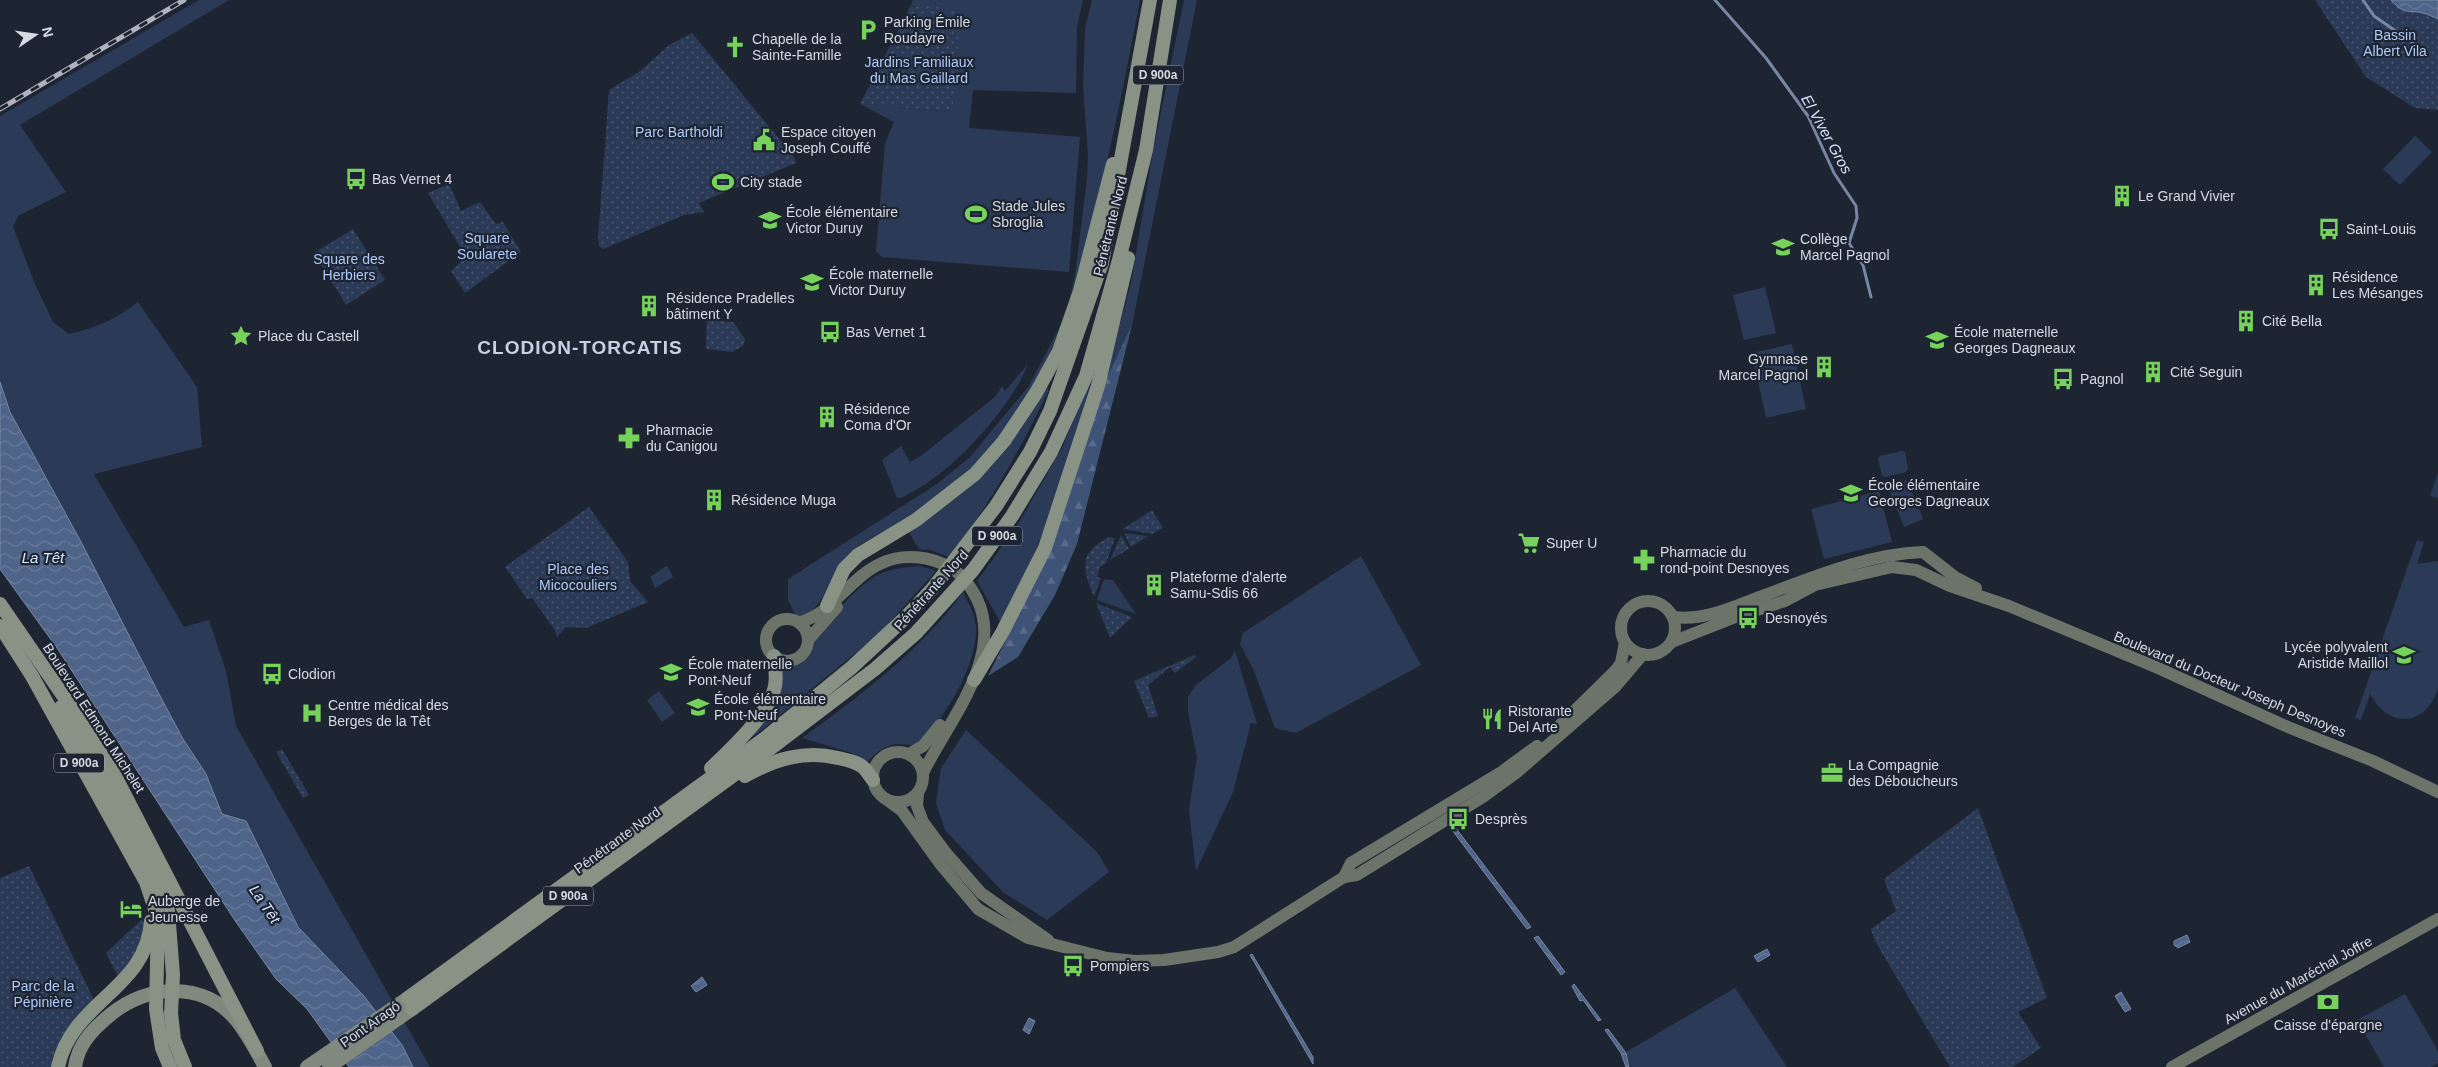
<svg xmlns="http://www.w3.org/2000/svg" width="2438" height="1067" viewBox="0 0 2438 1067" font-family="Arial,sans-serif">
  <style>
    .grass { fill: #2b3a56 }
    .forest { fill: url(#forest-firs) }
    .park { fill: url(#park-dots) }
    .water { fill: url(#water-waves); stroke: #7787a4 }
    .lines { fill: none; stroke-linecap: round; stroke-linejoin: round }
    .stream { stroke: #7787a4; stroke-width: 3 }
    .secondary { stroke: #6c746a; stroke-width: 12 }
    .primary { stroke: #7f897d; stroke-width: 14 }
    .trunk { stroke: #889386; stroke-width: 14 }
    .rail-casing { stroke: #adb2bc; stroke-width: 5 }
    .rail { stroke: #1e2532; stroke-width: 3; stroke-dasharray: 9; stroke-linecap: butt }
    .labels { text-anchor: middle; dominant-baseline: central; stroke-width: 4.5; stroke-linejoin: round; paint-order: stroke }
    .shield { fill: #1e2532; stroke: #9ea4ae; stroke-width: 1 }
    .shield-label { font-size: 12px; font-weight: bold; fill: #d5dae3 }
    .poi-label { font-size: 14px; fill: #d5dae3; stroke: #1e2532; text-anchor: start }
    .park-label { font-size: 14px; fill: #aec9fa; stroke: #1e2532 }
    .street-label { font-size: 14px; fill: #d5dae3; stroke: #1e2532 }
    .water-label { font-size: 15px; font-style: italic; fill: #d7e5fe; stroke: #1e2532 }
    .district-label { font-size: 19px; font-weight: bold; letter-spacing: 1px; fill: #c8d1e3; stroke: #1e2532 }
  </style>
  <defs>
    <pattern id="forest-firs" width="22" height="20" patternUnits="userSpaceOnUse" patternTransform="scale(1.25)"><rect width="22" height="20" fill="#3f5377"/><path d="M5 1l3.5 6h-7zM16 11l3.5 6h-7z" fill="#5a6b8a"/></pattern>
    <pattern id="park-dots" width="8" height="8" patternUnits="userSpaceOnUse" patternTransform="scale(1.25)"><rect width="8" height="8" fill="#2b3a56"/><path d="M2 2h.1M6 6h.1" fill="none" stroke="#49566e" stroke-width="1.8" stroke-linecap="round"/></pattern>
    <pattern id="water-waves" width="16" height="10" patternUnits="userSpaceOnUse" patternTransform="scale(1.25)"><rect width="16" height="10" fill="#4f6489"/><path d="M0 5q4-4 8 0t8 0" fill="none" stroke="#677a9a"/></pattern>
  </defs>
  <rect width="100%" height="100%" fill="#1e2532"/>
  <g class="grass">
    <path d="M199 0H229L20 125 66 192 18 216 13 227 35 284 53 322 69 334C96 328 116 319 138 302L197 387 202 447 94 474 184 627 209 620 226 671 236 726 430 1067H413L402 1045 363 995 298 927 246 821 222 814 206 774 183 739 159 694 80 540 10 412 0 382V116Z"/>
    <path d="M913 0H1083L1077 27 1076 93 973 90 969 128 1080 137 1069 272 882 257 876 251 885 143 894 122 860 104 952 112 921 6 910 7Z"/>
    <path d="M1092 0H1140C1127 68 1114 136 1097 203 1072 308 1042 409 957 482 937 499 914 514 892 527 880 534 866 540 856 548 833 566 829 600 805 617L796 616 788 600V579L937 484 970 457 1028 387 1041 363 1065 317 1075 276 1087 178 1088 156 1083 85 1085 28Z"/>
    <path d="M1184 0H1197L1132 325 1105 381 1131 283 1153 151Z"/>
    <path d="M2415 136 2432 152 2400 185 2383 169Z"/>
    <path d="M1765 287 1776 333 1744 340 1733 295Z"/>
    <path d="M1107 334C1076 432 1051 533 1001 623L977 581 1018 524 1063 446Z"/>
    <path d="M1792 344 1806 409 1766 418 1752 353Z"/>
    <path d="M1028 364C1014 401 967 455 934 478 924 486 912 492 901 498H897L882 460 901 446 910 462 922 455 996 396 1002 386 1005 391Z"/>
    <path d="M1045 387 1049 390C1020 449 990 506 949 557L930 550 919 549 907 529 943 506Z"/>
    <path d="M1902 451 1905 452 1908 469 1906 472 1885 477 1882 475 1878 459 1880 456Z"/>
    <path d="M2438 473V498L2430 496Z"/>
    <path d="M1907 480 1923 519 1904 527 1888 487Z"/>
    <path d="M1879 491 1892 542 1824 559 1811 509Z"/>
    <path d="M2417 540 2424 542 2417 564 2438 561V689C2425 727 2389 729 2370 694L2361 720 2355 718Z"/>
    <path d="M1361 556 1421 665 1296 733 1275 728 1254 671 1240 644 1243 633Z"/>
    <path d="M666 566 668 567 673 577 655 588 650 577Z"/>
    <path d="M920 566 936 571 880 633 753 737 770 710 781 667C787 666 793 668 799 664 810 658 811 648 816 639 829 618 860 582 882 573 895 568 907 567 920 566Z"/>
    <path d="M1104 579 1113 580 1136 614 1097 600Z"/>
    <path d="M963 592C970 606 978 620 976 635 972 669 954 701 933 728 930 732 926 739 921 742 914 747 907 744 899 744 886 744 875 753 867 762L852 753 802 738C857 698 924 648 963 592Z"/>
    <path d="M1235 651 1257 724 1251 723 1233 792 1196 871 1189 810 1197 757 1188 712V697L1196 685 1231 658Z"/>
    <path d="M659 691 675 713 662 722 647 700Z"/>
    <path d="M966 730 1097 852 1109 872 1047 920 1003 892 945 830 936 803 941 768Z"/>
    <path d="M1735 988 1787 1067H1631L1626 1052Z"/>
    <path d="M2405 994 2438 1051V1063L2431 1067H2384L2357 1020Z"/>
  </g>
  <path class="forest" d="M1132 325 1077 544 1055 595 1018 657 988 676 1049 552 1105 381Z"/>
  <g class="park">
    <path d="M2315 0H2438V110L2415 108 2366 77Z"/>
    <path d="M926 5 961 12 952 112 860 104 910 7Z"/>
    <path d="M692 33 794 157 796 163 699 203 704 212 684 215 603 249 599 246 598 238 609 90 640 71 669 45Z"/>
    <path d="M449 184 461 211 480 202 496 224 503 222 521 252 465 293 451 271 466 257 428 193Z"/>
    <path d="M353 229 385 280 346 305 314 253Z"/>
    <path d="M707 320 733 322 745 339 743 346 732 352 706 349Z"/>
    <path d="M589 507 628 562 630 581 648 602 586 628 566 627 557 637 555 630 532 598 527 599 505 567Z"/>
    <path d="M1152 510 1163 528 1152 534 1123 529Z"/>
    <path d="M1124 533 1148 536 1131 547Z"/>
    <path d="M1121 535 1129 549 1110 560Z"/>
    <path d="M1109 537 1115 538 1106 563 1100 567 1097 577 1101 578 1094 597C1083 568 1077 554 1109 537Z"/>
    <path d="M1096 603 1132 617 1110 638Z"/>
    <path d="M1195 655 1196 657 1175 673 1170 667 1148 685 1158 716 1149 718 1134 681Z"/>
    <path d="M282 749 309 795 303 798 276 752Z"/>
    <path d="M1978 808 2047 998 2018 1012 2041 1048 2013 1067H1950L1875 941 1871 929 1896 911 1884 879Z"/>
    <path d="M29 866 94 1000 62 1038 53 1067H0V878Z"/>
    <path d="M142 919C151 939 129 963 119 979L106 953Z"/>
  </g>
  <g class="water">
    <path d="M2391 0H2438V19C2433 17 2428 14 2423 13 2406 9 2405 16 2391 0Z"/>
    <path d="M0 382 10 412 80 540 159 694 183 739 206 774 222 814 246 821 298 927 363 995 402 1045 413 1067H349L307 1009 276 979 236 922 57 648 0 569Z"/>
    <path d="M1455 827 1531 927 1527 929 1452 830Z"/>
    <path d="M2187 935 2190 942 2178 948 2174 945V941Z"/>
    <path d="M1538 936 1565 972 1561 975 1534 938Z"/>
    <path d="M1767 949 1770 955 1758 962 1754 956Z"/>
    <path d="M1252 954 1313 1057V1064L1250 955Z"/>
    <path d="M702 977 707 985 696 992 691 986Z"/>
    <path d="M1574 984 1601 1020 1598 1021 1583 1000 1580 1001 1572 986Z"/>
    <path d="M2121 992 2131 1009 2125 1012 2115 996Z"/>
    <path d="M1029 1018 1035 1021 1029 1034 1023 1030Z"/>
    <path d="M1608 1029 1626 1053 1629 1067H1626L1621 1053 1605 1030Z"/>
  </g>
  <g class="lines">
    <g class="stream">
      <path d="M1715 0 1766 58 1808 116 1834 173 1856 206 1857 218 1849 243 1863 265 1871 297"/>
      <path d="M2363 0 2374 16 2416 45"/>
    </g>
    <g class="secondary">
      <circle cx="1648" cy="628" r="27"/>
      <path d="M1674 617C1706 621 1735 606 1765 595 1816 576 1868 554 1923 552L1955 577 1976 588"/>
      <circle cx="787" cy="640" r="21"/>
      <path d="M800 622C831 615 851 576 882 563 903 553 931 556 951 568 963 575 971 587 977 599 1005 657 947 723 923 773"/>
      <path d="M809 639 837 607"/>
      <path d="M1672 642 1738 616 1785 601 1815 585 1892 567 1916 570 1950 586 2009 606 2158 668 2288 727 2373 761 2438 792"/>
      <path d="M1557 728 1616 670 1621 663 1625 642"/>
      <circle cx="898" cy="777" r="25"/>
      <path d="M909 754 923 746 940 725"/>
      <path d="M918 793 917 806 923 822 946 853 981 893 1048 940"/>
      <path d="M886 799 902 811 941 865 978 909 1028 938 1107 958 1135 961 1164 960 1218 952 1234 947 1344 877 1357 875 1483 797 1516 773 1615 687 1643 654"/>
      <path d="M1344 877 1351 863 1500 773 1537 746"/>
      <path d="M2172 1067 2438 919"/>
    </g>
    <g class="primary">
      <path d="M75 1067C78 1044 93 1029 110 1015 148 983 205 981 237 1021 248 1035 257 1052 265 1067"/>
      <path d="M307 1067 408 998"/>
      <path d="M329 1067 412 1009"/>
    </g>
    <g class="trunk">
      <path d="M0 604 73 710 114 774 257 1051"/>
      <path d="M827 606 844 569 858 555 916 520 975 474 1004 441 1036 393 1059 351 1080 291 1113 164"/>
      <path d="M0 626 32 676 146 882 158 918 156 1009 162 1048 170 1067"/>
      <path d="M974 680 1003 631 1045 548 1098 386 1128 258"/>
      <path d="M61 707 157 879 168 911 173 975 171 1013 174 1040 185 1067"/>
      <path d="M711 768C730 750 770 713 775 686 777 676 775 666 774 656"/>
      <path d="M745 776C775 759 804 750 838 758 847 760 857 762 864 768 867 771 870 776 873 780"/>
      <path d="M408 998 764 739 851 668 906 617 933 588 996 506 1030 452 1050 411 1102 263 1150 0"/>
      <path d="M412 1009 771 748 875 669 916 633 973 570 1012 516 1051 452 1086 376 1119 260 1146 150 1170 0"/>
      <path d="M58 1067C72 1001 147 989 151 921"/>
    </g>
    <g class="rail-casing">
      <path id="rail" d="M0 109 184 0"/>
    </g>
    <use href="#rail" class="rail"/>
  </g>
  <defs>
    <g id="parking-bare" transform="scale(1.725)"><path d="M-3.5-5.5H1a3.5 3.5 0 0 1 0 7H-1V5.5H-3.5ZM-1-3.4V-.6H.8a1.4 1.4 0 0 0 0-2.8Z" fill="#76d25a" stroke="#1e2532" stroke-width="2.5" paint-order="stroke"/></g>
    <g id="church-bare" transform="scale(1.725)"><path d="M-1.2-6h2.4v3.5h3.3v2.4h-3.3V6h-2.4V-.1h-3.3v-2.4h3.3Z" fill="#76d25a" stroke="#1e2532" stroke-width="2.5" paint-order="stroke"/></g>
    <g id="civic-bare" transform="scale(1.725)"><path d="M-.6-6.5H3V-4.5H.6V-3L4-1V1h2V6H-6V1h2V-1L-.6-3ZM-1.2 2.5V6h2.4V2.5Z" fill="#76d25a" stroke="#1e2532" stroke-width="2.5" paint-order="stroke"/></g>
    <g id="bus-bare" transform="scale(1.725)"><path d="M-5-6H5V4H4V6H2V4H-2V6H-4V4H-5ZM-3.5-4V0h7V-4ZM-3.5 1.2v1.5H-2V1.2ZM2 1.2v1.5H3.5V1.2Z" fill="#76d25a" stroke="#1e2532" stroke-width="2.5" paint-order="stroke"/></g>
    <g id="stadium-bare" transform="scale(1.725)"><path d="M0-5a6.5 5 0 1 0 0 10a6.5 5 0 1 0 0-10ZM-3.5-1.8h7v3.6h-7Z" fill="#76d25a" stroke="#1e2532" stroke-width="2.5" paint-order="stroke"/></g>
    <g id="building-bare" transform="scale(1.725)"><path d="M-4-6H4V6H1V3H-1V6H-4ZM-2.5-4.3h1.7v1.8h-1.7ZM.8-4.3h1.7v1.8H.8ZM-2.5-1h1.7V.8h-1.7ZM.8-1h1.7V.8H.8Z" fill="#76d25a" stroke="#1e2532" stroke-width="2.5" paint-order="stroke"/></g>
    <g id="school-bare" transform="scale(1.725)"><path d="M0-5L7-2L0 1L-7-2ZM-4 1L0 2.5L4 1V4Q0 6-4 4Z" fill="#76d25a" stroke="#1e2532" stroke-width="2.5" paint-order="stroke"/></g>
    <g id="sight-bare" transform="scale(1.725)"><path d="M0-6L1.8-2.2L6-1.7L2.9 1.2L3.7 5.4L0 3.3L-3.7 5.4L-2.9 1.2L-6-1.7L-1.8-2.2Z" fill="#76d25a" stroke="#1e2532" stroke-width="2.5" paint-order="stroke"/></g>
    <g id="pharmacy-bare" transform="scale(1.725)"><path d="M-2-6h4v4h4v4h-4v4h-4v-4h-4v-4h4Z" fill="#76d25a" stroke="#1e2532" stroke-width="2.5" paint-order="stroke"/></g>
    <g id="supermarket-bare" transform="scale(1.725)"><path d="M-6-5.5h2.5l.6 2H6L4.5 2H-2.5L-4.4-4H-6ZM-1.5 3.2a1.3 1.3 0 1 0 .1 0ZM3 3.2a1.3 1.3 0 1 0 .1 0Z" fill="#76d25a" stroke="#1e2532" stroke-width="2.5" paint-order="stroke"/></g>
    <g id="hospital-bare" transform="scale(1.725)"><path d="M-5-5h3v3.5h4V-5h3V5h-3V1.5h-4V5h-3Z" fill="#76d25a" stroke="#1e2532" stroke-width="2.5" paint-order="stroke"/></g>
    <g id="restaurant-bare" transform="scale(1.725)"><path d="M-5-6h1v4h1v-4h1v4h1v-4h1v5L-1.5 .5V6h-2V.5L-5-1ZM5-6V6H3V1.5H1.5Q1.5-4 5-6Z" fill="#76d25a" stroke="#1e2532" stroke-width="2.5" paint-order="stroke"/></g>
    <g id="office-bare" transform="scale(1.725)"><path d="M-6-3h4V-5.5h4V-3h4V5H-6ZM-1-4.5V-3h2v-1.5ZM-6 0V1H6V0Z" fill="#76d25a" stroke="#1e2532" stroke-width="2.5" paint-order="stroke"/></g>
    <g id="hotel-bare" transform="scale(1.725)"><path d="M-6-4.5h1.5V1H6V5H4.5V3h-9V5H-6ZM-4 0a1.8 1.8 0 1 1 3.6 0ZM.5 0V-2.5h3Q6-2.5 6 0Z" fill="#76d25a" stroke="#1e2532" stroke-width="2.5" paint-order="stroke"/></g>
    <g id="bank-bare" transform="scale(1.725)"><path d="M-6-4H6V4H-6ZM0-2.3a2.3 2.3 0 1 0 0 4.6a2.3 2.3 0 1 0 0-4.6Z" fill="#76d25a" stroke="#1e2532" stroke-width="2.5" paint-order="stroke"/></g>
  </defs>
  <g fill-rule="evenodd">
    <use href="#parking-bare" x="868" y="30"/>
    <use href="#church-bare" x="735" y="47"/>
    <use href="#civic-bare" x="764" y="140"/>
    <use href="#bus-bare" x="356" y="179"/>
    <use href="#stadium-bare" x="723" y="182"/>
    <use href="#building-bare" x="2122" y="196"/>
    <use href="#stadium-bare" x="976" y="214"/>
    <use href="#school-bare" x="770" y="220"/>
    <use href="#bus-bare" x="2329" y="229"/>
    <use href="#school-bare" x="1783" y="247"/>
    <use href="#school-bare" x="812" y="282"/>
    <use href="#building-bare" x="2316" y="285"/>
    <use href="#building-bare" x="649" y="306"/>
    <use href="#building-bare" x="2246" y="321"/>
    <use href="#bus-bare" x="830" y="332"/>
    <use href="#sight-bare" x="241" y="336"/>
    <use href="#school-bare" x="1937" y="340"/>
    <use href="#building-bare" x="1824" y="367"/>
    <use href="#building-bare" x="2153" y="372"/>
    <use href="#bus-bare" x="2063" y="379"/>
    <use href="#building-bare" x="827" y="417"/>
    <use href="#pharmacy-bare" x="629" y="438"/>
    <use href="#school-bare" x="1851" y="493"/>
    <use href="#building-bare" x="714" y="500"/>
    <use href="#supermarket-bare" x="1529" y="543"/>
    <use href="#pharmacy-bare" x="1644" y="560"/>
    <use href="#building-bare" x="1154" y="585"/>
    <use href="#bus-bare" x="1748" y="618"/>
    <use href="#school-bare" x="2404" y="655"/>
    <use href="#school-bare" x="671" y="672"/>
    <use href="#bus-bare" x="272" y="674"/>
    <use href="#school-bare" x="698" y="707"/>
    <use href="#hospital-bare" x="312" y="713"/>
    <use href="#restaurant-bare" x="1492" y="719"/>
    <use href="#office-bare" x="1832" y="773"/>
    <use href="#bus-bare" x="1458" y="819"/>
    <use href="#hotel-bare" x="131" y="909"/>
    <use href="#bus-bare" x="1073" y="966"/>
    <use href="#bank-bare" x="2328" y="1002"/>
  </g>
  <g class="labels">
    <g class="shield">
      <rect x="1133" y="65.5" width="50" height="19" rx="4"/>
      <rect x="972" y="526.5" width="50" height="19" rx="4"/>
      <rect x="54" y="753.5" width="50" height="19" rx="4"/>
      <rect x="543" y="886.5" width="50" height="19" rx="4"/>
    </g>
    <g class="shield-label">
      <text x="1158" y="75">D 900a</text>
      <text x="997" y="536">D 900a</text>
      <text x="79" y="763">D 900a</text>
      <text x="568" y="896">D 900a</text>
    </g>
    <g class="poi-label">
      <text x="884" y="22">Parking Émile<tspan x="884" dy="16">Roudayre</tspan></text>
      <text x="752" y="39">Chapelle de la<tspan x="752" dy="16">Sainte-Famille</tspan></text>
      <text x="781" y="132">Espace citoyen<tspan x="781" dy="16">Joseph Couffé</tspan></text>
      <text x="372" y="179">Bas Vernet 4</text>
      <text x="740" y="182">City stade</text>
      <text x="2138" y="196">Le Grand Vivier</text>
      <text x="992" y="206">Stade Jules<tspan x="992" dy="16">Sbroglia</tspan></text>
      <text x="786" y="212">École élémentaire<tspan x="786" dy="16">Victor Duruy</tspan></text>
      <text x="2346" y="229">Saint-Louis</text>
      <text x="1800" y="239">Collège<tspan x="1800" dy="16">Marcel Pagnol</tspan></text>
      <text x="829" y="274">École maternelle<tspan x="829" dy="16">Victor Duruy</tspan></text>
      <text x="2332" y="277">Résidence<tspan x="2332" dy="16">Les Mésanges</tspan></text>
      <text x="666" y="298">Résidence Pradelles<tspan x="666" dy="16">bâtiment Y</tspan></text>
      <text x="2262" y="321">Cité Bella</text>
      <text x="846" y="332">Bas Vernet 1</text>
      <text x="1954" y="332">École maternelle<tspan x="1954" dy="16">Georges Dagneaux</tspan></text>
      <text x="258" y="336">Place du Castell</text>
      <text x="1808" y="359" text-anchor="end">Gymnase<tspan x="1808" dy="16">Marcel Pagnol</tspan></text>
      <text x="2170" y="372">Cité Seguin</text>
      <text x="2080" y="379">Pagnol</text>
      <text x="844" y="409">Résidence<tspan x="844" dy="16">Coma d'Or</tspan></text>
      <text x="646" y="430">Pharmacie<tspan x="646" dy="16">du Canigou</tspan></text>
      <text x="1868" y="485">École élémentaire<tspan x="1868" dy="16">Georges Dagneaux</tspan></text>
      <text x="731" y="500">Résidence Muga</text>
      <text x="1546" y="543">Super U</text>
      <text x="1660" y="552">Pharmacie du<tspan x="1660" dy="16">rond-point Desnoyes</tspan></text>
      <text x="1170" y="577">Plateforme d'alerte<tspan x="1170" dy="16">Samu-Sdis 66</tspan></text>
      <text x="1765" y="618">Desnoyés</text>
      <text x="2388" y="647" text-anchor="end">Lycée polyvalent<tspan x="2388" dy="16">Aristide Maillol</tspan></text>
      <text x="688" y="664">École maternelle<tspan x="688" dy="16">Pont-Neuf</tspan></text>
      <text x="288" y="674">Clodion</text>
      <text x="714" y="699">École élémentaire<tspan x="714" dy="16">Pont-Neuf</tspan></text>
      <text x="328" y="705">Centre médical des<tspan x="328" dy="16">Berges de la Têt</tspan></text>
      <text x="1508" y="711">Ristorante<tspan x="1508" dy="16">Del Arte</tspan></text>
      <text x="1848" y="765">La Compagnie<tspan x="1848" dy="16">des Déboucheurs</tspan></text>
      <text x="1475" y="819">Desprès</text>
      <text x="148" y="901">Auberge de<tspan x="148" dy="16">Jeunesse</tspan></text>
      <text x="1090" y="966">Pompiers</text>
      <text x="2328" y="1025" text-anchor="middle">Caisse d'épargne</text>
    </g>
    <g class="park-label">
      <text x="2395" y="35">Bassin<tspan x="2395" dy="16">Albert Vila</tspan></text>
      <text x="919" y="62">Jardins Familiaux<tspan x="919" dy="16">du Mas Gaillard</tspan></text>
      <text x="679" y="132">Parc Bartholdi</text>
      <text x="487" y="238">Square<tspan x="487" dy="16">Soularete</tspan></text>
      <text x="349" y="259">Square des<tspan x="349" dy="16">Herbiers</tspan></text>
      <text x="578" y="569">Place des<tspan x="578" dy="16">Micocouliers</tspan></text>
      <text x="43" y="986">Parc de la<tspan x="43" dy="16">Pépinière</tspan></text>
    </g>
    <g class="street-label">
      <text transform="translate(1110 226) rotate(-76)">Pénétrante Nord</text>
      <text transform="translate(931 590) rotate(-48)">Pénétrante Nord</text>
      <text transform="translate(2230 684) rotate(23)">Boulevard du Docteur Joseph Desnoyes</text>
      <text transform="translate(94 718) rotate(57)">Boulevard Edmond Michelet</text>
      <text transform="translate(617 840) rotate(-36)">Pénétrante Nord</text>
      <text transform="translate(2298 980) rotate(-29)">Avenue du Maréchal Joffre</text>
      <text transform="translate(370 1024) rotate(-35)">Pont Aragó</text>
    </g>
    <g class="water-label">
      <text transform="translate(1827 134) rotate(61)">El Viver Gros</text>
      <text x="43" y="557">La Têt</text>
      <text transform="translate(265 904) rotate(56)">La Têt</text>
    </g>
    <g class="district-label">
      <text x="580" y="347">CLODION-TORCATIS</text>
    </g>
  </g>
  <g transform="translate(35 35) rotate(77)" stroke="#1e2532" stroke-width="4" paint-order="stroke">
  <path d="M0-4L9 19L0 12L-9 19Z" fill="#d5dae3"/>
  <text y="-8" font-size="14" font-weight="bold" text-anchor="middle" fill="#d5dae3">N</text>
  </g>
</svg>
